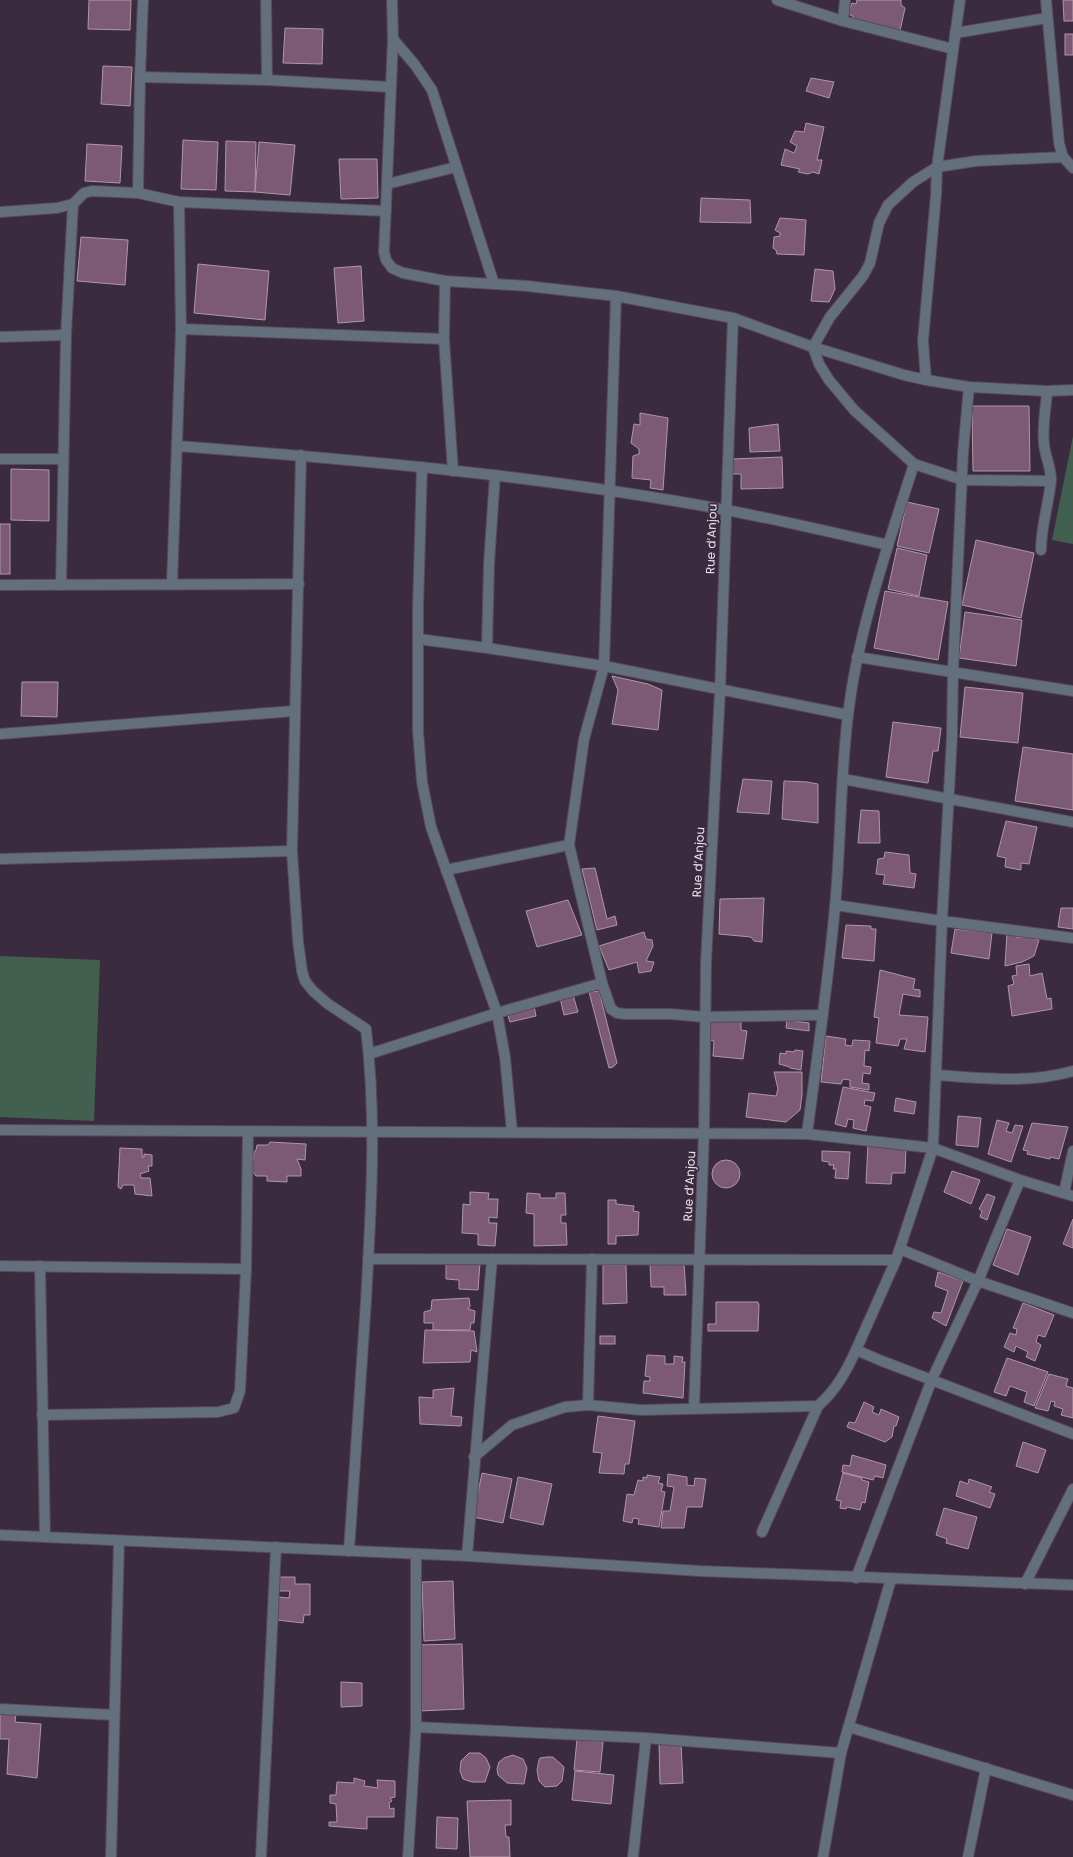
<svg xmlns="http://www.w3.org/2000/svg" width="1073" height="1857" viewBox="0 0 1073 1857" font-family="Poppins,sans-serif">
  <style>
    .green { fill: #426050 }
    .building { fill: #7c5a74; stroke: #af96a9 }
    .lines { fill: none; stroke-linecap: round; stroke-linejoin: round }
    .street-casing { stroke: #58495b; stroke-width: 12 }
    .street { stroke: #646f7e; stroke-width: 10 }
    .labels { text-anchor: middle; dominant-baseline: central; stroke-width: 3.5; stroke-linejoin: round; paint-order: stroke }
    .street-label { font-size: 12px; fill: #eee4f1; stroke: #3b2b3e }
  </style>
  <rect width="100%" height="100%" fill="#3b2b3e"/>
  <g class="green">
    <path d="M1073 436V544L1052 540Z"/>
    <path d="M0 956 100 960 94 1121 0 1117Z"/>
  </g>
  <g class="building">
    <path d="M89 0H131L130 30 88 29Z"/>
    <path d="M857 0H901V5L905 8 900 31 852 18 853 16 848 14 852 3 856 4Z"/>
    <path d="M1063 0H1073V21H1064Z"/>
    <path d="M285 28 323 29 322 64 283 63Z"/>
    <rect x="1065" y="34" width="8" height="21"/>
    <path d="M103 66 132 67 130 106 101 104Z"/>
    <path d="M811 78 834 82 829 98 806 91Z"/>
    <path d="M806 123 824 127 817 160H822L819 174 813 172 808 174 798 172 800 169 781 165 785 149 794 153 797 146 790 142 795 131 804 132Z"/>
    <path d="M183 140 218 142 216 190 181 189Z"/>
    <path d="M226 141 256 142 255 192 225 191Z"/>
    <path d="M259 142 295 145 290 195 255 192Z"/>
    <path d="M87 144 122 146 120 183 85 181Z"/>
    <path d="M339 159H377L378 198 341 199Z"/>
    <path d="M701 198 750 200 751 223 700 222Z"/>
    <path d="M780 218 806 220 804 255 777 254 776 250 773 248 774 237 780 236V233L775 230Z"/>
    <path d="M81 237 128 240 125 285 77 281Z"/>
    <path d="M198 264 269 271 265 320 194 313Z"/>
    <path d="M361 266 364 321 338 323 334 268Z"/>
    <path d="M815 269 833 271 835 289 829 302 811 301Z"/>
    <path d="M972 406H1029L1030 471H973Z"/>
    <path d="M640 413 668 418 663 490 650 488 651 480 632 478 633 456 639 454V449L631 443 634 424 640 425Z"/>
    <path d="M778 424 780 451 750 452 749 428Z"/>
    <path d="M782 457 783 488 741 489V474H733L732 459Z"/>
    <path d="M11 469 49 470V521L11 520Z"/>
    <path d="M907 502 939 509 929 553 897 546Z"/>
    <rect x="0" y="524" width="10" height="50"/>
    <path d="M976 540 1034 553 1021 618 962 605Z"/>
    <path d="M897 548 927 555 919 596 888 589Z"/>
    <path d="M885 591 948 602 938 660 874 648Z"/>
    <path d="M965 612 1022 620 1016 666 959 658Z"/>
    <path d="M612 676 648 684 662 690 658 730 612 724 618 690Z"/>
    <path d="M22 682H58L57 717 21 716Z"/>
    <path d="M965 687 1023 693 1018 743 960 737Z"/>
    <path d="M893 722 941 728 938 751H933L928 783 886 777Z"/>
    <path d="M1023 747 1073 754V810L1015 801Z"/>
    <path d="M743 779 772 781 769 814 737 812Z"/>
    <path d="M784 781 807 782 818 784V823L782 819Z"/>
    <path d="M861 810 879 811 880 843H858Z"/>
    <path d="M1006 821 1037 827 1029 864 1021 863V870L1005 867 1006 858 997 856Z"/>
    <path d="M885 852 909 855 910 873 916 874 914 888 883 884 885 875 876 874 878 859 884 858Z"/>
    <path d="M595 868 607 919 615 916 617 925 597 930 582 869Z"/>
    <path d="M764 898 762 942 754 941 751 937 719 934 720 899Z"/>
    <path d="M568 900 582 935 537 947 526 911Z"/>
    <path d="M1061 908H1073V929L1058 927Z"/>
    <path d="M846 925 871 926V929H876L874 961 842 958Z"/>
    <path d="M955 929 992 933 989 959 951 953Z"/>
    <path d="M644 932 646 939 652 940 653 946 646 961 654 962 651 971 639 973 637 962 609 970 599 946Z"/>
    <path d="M1007 933 1016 934V937H1028L1039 940 1034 956 1022 962 1005 966Z"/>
    <path d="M1029 964 1030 976 1042 973 1047 999 1051 998 1052 1009 1012 1016 1008 986 1014 984 1012 976 1017 975 1016 966Z"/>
    <path d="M880 970 915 979 913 989 920 990V997L903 994 899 1015 928 1017 925 1052 904 1049 907 1039H900L898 1046 876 1043 879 1018 874 1017Z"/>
    <path d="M599 991 617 1063 613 1067 609 1068 589 992Z"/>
    <path d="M573 995 578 1012 564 1015 560 998Z"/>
    <path d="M534 1006 536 1016 510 1022 507 1013Z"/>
    <path d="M741 1020V1030L747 1031 743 1059 713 1056 714 1041 710 1040V1021Z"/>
    <path d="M787 1020 809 1023V1031L786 1028Z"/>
    <path d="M826 1036 846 1039 845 1045 852 1046 853 1040 870 1041 869 1051 865 1050 864 1066 871 1067 870 1074 863 1073 862 1083 869 1084V1090L850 1087V1080L843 1079 841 1084 821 1082Z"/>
    <path d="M795 1050 803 1051 801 1070 790 1068V1067L779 1064 780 1053 786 1054V1051L794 1052Z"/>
    <path d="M774 1072H802V1095L800 1110 786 1122 746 1117 749 1093 776 1096 778 1089Z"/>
    <path d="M843 1087 875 1093 873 1101 865 1100 864 1105 871 1107 866 1131 853 1128 854 1120 848 1119 846 1127 835 1124Z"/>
    <path d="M896 1098 916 1102 914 1114 894 1111Z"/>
    <path d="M958 1116 981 1118 978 1147 956 1145Z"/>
    <path d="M997 1120 1009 1123 1006 1131 1012 1133 1015 1125 1023 1126 1011 1162 988 1154Z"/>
    <path d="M1032 1123 1068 1127 1059 1159 1050 1157V1159L1027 1154 1028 1151 1023 1150Z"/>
    <path d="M270 1142 306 1144 305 1160 297 1159 301 1169V1176H287V1182L267 1181V1176H256L252 1171 254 1152 256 1150 257 1145H268Z"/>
    <path d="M868 1144 906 1148 905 1173H892L891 1184 866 1183Z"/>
    <path d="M120 1148 142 1149V1157H144V1154L152 1155V1166H148L149 1171 140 1174 141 1178H150L152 1196 135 1194 134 1185H123L121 1189 118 1187Z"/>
    <path d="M822 1151 850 1152 848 1179 835 1178 836 1169H833L834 1165H829V1162L822 1161Z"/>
    <circle cx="726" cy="1174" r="14"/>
    <path d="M952 1171 980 1180 971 1204 944 1192Z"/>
    <path d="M470 1192 489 1193 488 1199H498L497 1218 489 1217V1223H497L495 1246 478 1245V1234L462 1233 463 1204 470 1205Z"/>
    <path d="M527 1193 540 1194V1198H556V1193H565L566 1215H561V1223H566L567 1245 534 1246V1214L526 1213Z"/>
    <path d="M987 1194 995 1197 987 1220 980 1217 982 1211 979 1209Z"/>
    <path d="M608 1200H616V1204L634 1206 633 1211 639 1212 638 1235 616 1236V1244H608Z"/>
    <path d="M1073 1219V1248L1063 1244Z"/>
    <path d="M1007 1229 1031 1237 1018 1275 993 1265Z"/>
    <path d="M684 1262 686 1295H664V1287H651L650 1263Z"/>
    <path d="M480 1263 478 1290 459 1289V1280L446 1279V1264Z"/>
    <path d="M603 1265H626L627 1303 603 1304Z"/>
    <path d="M938 1272 963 1281 946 1326 932 1318 934 1312 941 1313 948 1291 935 1286Z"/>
    <path d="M469 1298 470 1306 468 1309 475 1311 474 1323H471L470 1330H433V1323H424V1312L431 1310 432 1300Z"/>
    <path d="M716 1302H758L759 1305 758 1331H708V1324H716Z"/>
    <path d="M1023 1303 1054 1315 1045 1337 1038 1335 1036 1342 1041 1345 1035 1361 1026 1357 1028 1352 1016 1346 1014 1352 1004 1347 1010 1333 1016 1335 1017 1329 1013 1328Z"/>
    <path d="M425 1330 474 1331 477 1352 471 1350 470 1362 423 1363Z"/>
    <rect x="600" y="1336" width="15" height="8"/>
    <path d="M647 1355 665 1356V1364H674V1356L683 1357 682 1362H685L683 1398 643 1393 644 1381H650V1377L645 1376Z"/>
    <path d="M1007 1358 1048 1372 1034 1406 1024 1402 1027 1392 1010 1386 1006 1396 994 1392Z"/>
    <path d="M1049 1374 1068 1379 1066 1386 1073 1388V1418L1061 1415 1063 1409 1054 1406 1055 1402 1051 1401 1048 1411 1035 1408Z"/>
    <path d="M454 1388 451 1416 462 1417 461 1426 420 1424 419 1397 433 1398V1390Z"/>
    <path d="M864 1402 874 1407 872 1412 879 1415 881 1409 899 1417 896 1426H894L892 1437 885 1442 847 1427 849 1422 855 1423Z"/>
    <path d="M598 1416 635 1421 629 1464H625L624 1474 599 1473 602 1453 593 1452Z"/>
    <path d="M1023 1442 1046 1450 1038 1473 1016 1466Z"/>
    <path d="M852 1455 886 1465 883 1478 875 1476 873 1480 842 1472 843 1465 850 1466Z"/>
    <path d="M482 1473 512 1479 503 1523 473 1517Z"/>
    <path d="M843 1473 862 1478V1480L869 1482 865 1503 862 1502 860 1510 847 1507 846 1509 840 1508 841 1501 836 1500Z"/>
    <path d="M668 1474 687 1477V1485L694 1486 695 1478 706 1479 702 1507H687L684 1528H661L663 1511H670L674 1487 667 1486Z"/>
    <path d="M647 1475 660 1477 658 1483 663 1484 661 1491 665 1492 659 1527 638 1524 639 1519 633 1518 632 1523 623 1521 627 1494 634 1495 638 1480 643 1481V1477L647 1478Z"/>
    <path d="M518 1477 552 1484 543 1525 510 1518Z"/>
    <path d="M969 1479 992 1487 989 1492 995 1494 990 1508 956 1496 960 1481 968 1484Z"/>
    <path d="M944 1508 977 1517 968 1549 946 1543 947 1539 936 1535Z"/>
    <path d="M279 1577H295V1584H310V1615H304L303 1623 277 1620 278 1597 289 1598 290 1591H278Z"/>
    <path d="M453 1581 455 1639 424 1641 422 1582Z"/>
    <path d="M462 1644 464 1709 419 1711 416 1645Z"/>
    <path d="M341 1682 362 1683V1706L341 1707Z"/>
    <path d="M0 1713 16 1714 15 1722 41 1724 37 1778 7 1774 9 1739H0Z"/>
    <path d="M577 1739 603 1742 600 1772 574 1770Z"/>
    <path d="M659 1743H681L683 1783 660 1784Z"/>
    <path d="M469 1753H480L486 1758 490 1767 485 1782H472L463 1779 460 1771 461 1761Z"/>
    <path d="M513 1755 523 1759 527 1768 524 1784 507 1783 498 1775 497 1769 499 1762 504 1758Z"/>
    <path d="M547 1757H553L564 1767 562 1781 557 1786 545 1787 539 1781 537 1770 539 1760 540 1758Z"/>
    <path d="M575 1771 614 1775 611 1804 572 1800Z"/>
    <path d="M354 1778 365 1781 364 1786 378 1788 377 1780 395 1781V1797L390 1798 392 1801 389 1803 390 1809 394 1808V1817H367V1829L329 1826V1822H337L336 1804 330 1803V1795H336L337 1782 354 1783Z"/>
    <path d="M511 1800V1825H505L506 1837H509L510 1857H470L467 1801Z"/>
    <path d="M437 1817 458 1818 457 1849 436 1848Z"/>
  </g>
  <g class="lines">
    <g class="street-casing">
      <g id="street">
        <path d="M266 0 267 80"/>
        <path d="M392 0 393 39 384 252 386 260 392 268 403 273 445 281 527 286 616 296 733 318 813 347 904 375 926 380 969 387 1047 391 1073 390"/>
        <path d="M777 0 843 21 953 49"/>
        <path d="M1046 0 1059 143 1063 157 1073 168"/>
        <path d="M843 21 845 0"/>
        <path d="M955 33 1047 18"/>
        <path d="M393 39 415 65 432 90 494 284"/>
        <path d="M140 77 267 80 390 87"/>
        <path d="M387 184 456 167"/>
        <path d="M138 193 140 77 143 0"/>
        <path d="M0 212 57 208 73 204 84 193 92 191 138 193 179 202 386 211"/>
        <path d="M445 281 444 339 453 471"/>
        <path d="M181 329 444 339"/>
        <path d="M0 337 66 335"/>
        <path d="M926 380 923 341 936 195 937 167 960 0"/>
        <path d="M969 387 963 453 953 670 952 736 942 921 933 1148 896 1260 856 1350 882 1361 1073 1434"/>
        <path d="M178 446C361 460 545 476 726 510 780 520 834 533 888 545"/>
        <path d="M301 455 292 851 298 941 302 971 305 981 313 991 328 1004 366 1029C377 1119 371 1210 366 1301 360 1384 355 1468 349 1551"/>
        <path d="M0 459H63"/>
        <path d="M422 467 418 608V731L422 782 431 827 497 1013 505 1057 512 1132"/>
        <path d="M1051 481 963 480 914 464 854 410 829 380 819 364 813 347 830 317 863 276 870 263 879 223 888 205 913 182 937 167 976 161 1063 157"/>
        <path d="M1041 550C1041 526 1049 503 1051 480 1051 467 1045 456 1044 444 1042 426 1046 409 1047 391"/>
        <path d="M172 584 181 329 179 202"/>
        <path d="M0 585 299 584"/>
        <path d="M61 585 66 335 73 204"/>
        <path d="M418 639 487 648 604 666 848 715"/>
        <path d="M487 648 489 564 495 475"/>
        <path d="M857 657 1073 691"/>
        <path d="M0 734 294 711"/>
        <path d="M843 779 1073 822"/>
        <path d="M0 859 292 851"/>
        <path d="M446 870 569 845"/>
        <path d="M835 905 942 921 1073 938"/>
        <path d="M602 983 569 845 584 739 604 666 616 296"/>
        <path d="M369 1054 497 1013 602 983 611 1009 617 1013 625 1014H671L704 1017 823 1015"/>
        <path d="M936 1075C981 1078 1029 1084 1073 1071"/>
        <path d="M0 1130 807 1134 933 1148 1020 1180 1073 1196"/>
        <path d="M807 1134C817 1058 828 983 835 907 841 843 840 779 848 715 858 630 888 546 914 464"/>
        <path d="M1064 1193 1073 1151"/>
        <path d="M900 1249 978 1281 1073 1313"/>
        <path d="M368 1259 896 1260"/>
        <path d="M0 1266 246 1269"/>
        <path d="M40 1266 45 1537"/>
        <path d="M588 1405 592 1259"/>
        <path d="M694 1408 704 1133 706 962 720 691 733 318"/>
        <path d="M42 1415 218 1412 234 1408 240 1391 246 1269 248 1131"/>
        <path d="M474 1457 512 1425 565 1407 588 1405 641 1410 818 1406C836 1390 846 1372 856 1350"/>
        <path d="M762 1532 818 1406"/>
        <path d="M0 1535 467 1556 700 1571 1073 1585"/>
        <path d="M467 1556 492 1259"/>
        <path d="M856 1578 932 1379 978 1281 1020 1180"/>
        <path d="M1025 1584 1073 1489"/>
        <path d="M0 1709 114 1715"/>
        <path d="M416 1727 646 1738 841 1753"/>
        <path d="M849 1727 1073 1795"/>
        <path d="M111 1857 119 1541"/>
        <path d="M261 1857 276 1547"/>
        <path d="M408 1857 416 1727V1554"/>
        <path d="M633 1857 646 1738"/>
        <path d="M823 1857 841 1753 891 1579"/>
        <path d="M968 1857 986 1768"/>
      </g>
    </g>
    <use href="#street" class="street"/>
  </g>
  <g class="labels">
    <g class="street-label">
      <text transform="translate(711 539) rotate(-88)">Rue d’Anjou</text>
      <text transform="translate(698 862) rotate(-87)">Rue d’Anjou</text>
      <text transform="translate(689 1186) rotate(-87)">Rue d’Anjou</text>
    </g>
  </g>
</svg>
